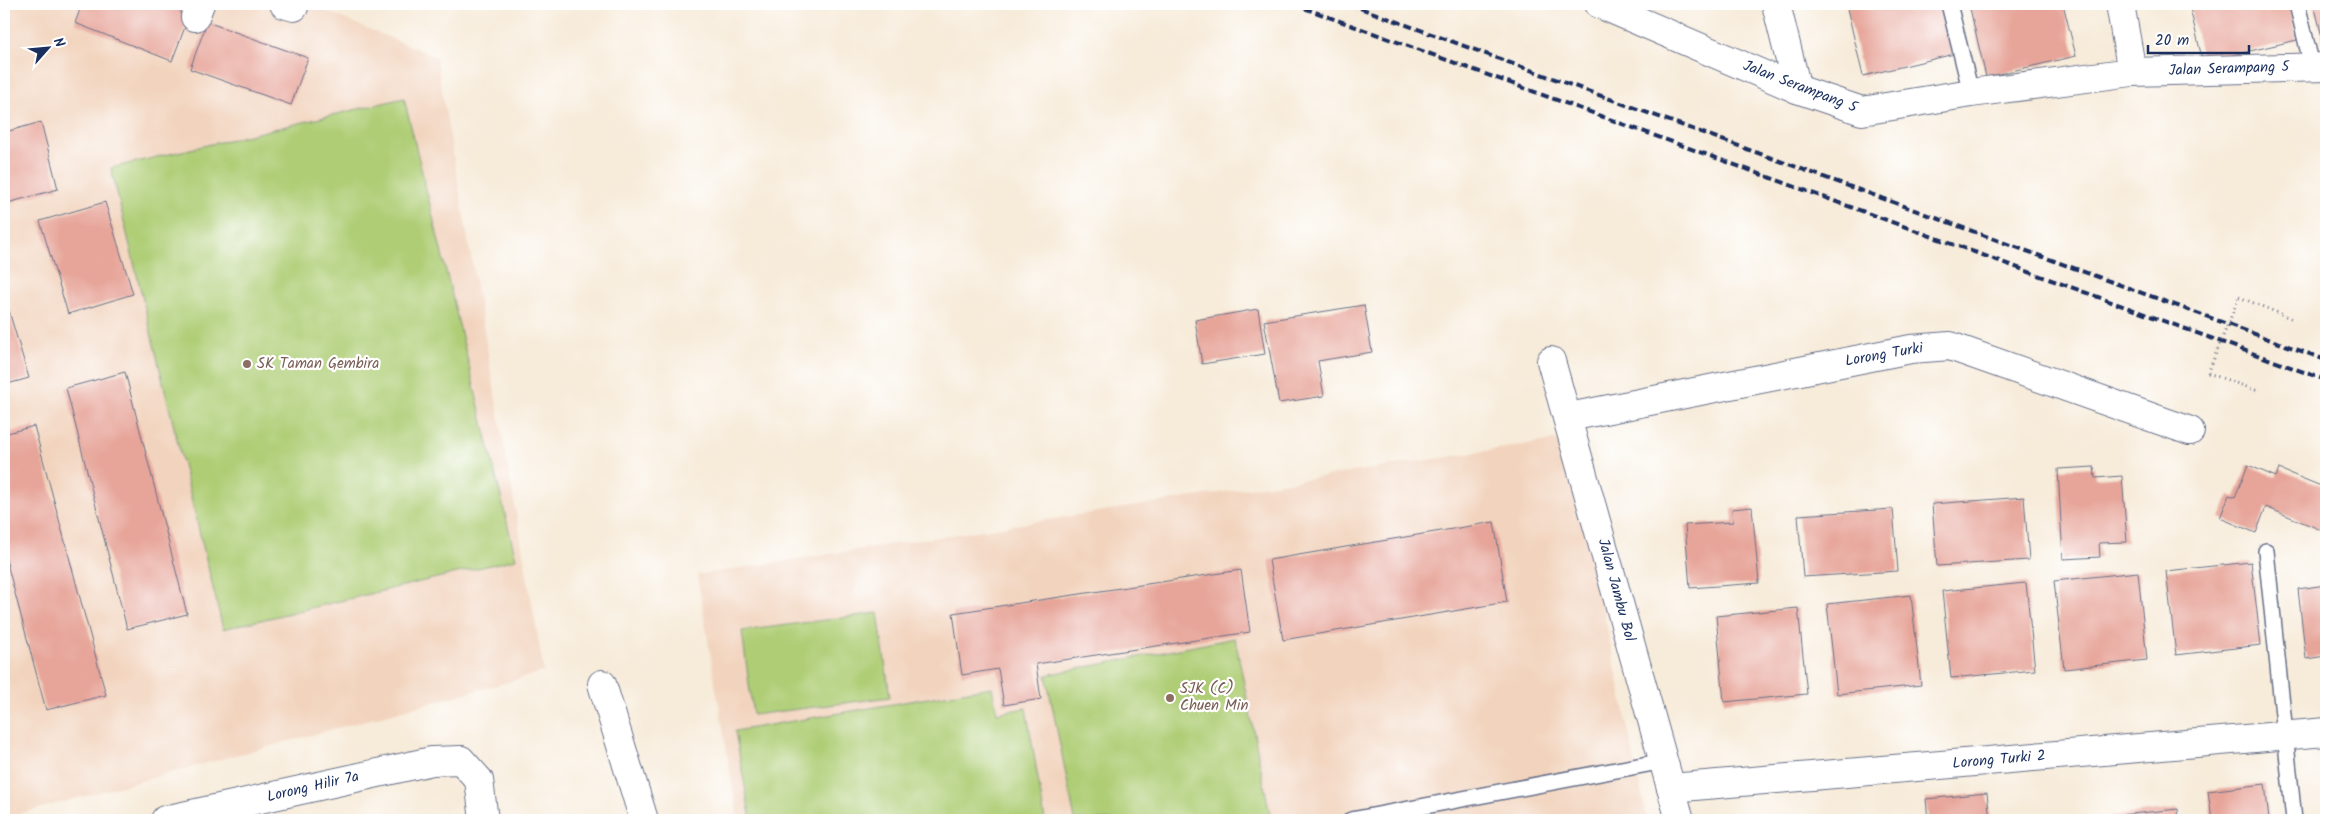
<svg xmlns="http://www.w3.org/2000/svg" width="2330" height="824" viewBox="0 0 2330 824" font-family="Kalam,sans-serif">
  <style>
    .built { fill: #f2d4be }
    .green { fill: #aecd74; stroke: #647e69 }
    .building { fill: #e7a59a }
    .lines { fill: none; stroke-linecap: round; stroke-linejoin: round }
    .service-casing { stroke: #687189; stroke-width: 18 }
    .minor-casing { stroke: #687189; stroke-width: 30 }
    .path { stroke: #687189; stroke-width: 3; stroke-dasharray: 1 4; stroke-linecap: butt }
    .service { stroke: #fff; stroke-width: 15 }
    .minor { stroke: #fff; stroke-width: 28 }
    .rail { stroke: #1b2f5e; stroke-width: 4; stroke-dasharray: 8 4; stroke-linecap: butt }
    .path-bridge { stroke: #687189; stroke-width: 3; stroke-dasharray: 1 4; stroke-linecap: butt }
    .education-dot { fill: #8d6e63; stroke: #fff; stroke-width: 2 }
    .labels { text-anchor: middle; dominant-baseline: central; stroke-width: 4.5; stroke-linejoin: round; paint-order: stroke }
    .street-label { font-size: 15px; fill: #1b2f5e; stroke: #fff }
    .education-label { font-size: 15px; fill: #785e54; stroke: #fff; text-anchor: start }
  </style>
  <rect width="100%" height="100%" fill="#fff"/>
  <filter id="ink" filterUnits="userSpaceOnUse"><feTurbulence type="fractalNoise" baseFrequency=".02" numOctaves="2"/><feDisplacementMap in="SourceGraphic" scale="10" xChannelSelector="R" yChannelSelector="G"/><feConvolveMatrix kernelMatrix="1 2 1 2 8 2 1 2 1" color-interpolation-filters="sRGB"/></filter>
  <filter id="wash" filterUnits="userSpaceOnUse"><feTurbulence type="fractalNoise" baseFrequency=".0096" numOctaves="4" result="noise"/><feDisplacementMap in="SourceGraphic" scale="20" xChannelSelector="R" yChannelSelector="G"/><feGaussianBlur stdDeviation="1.12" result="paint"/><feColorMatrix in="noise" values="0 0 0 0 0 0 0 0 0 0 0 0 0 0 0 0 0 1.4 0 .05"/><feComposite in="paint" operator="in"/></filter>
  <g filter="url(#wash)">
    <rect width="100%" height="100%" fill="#f7ebd9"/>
    <g class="built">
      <path d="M4 4H309L436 57 544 672 4 818Z"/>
      <path d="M1568 438 1647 820H738L697 575Z"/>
    </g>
    <g class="green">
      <path d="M404 98 516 559 223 629 111 168Z"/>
      <path d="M878 613 890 697 753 715 742 631Z"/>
      <path d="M1235 638 1271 820H1075L1046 675Z"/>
      <path d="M992 687 997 713 1026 708 1045 820H751L735 731Z"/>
    </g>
    <g id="blocks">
      <g class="building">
        <path d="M82 4H163L190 14 172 61 75 23Z"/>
        <path d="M1846 4H1941L1954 54 1863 76Z"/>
        <path d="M1969 4H2063L2076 56 1986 77Z"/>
        <path d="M2189 4H2289L2297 40 2203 62Z"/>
        <path d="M2314 4H2326V53Z"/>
        <path d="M207 22 308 58 291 105 190 69Z"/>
        <path d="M4 113 9 131 41 122 58 189 4 204Z"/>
        <path d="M105 202 133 294 68 314 40 221Z"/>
        <path d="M1364 305 1372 352 1318 361 1324 396 1279 403 1264 321Z"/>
        <path d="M1258 309 1265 354 1202 364 1195 320Z"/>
        <path d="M9 311 29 378 4 385V312Z"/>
        <path d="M125 372 187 614 127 629 66 388Z"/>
        <path d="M34 426 106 695 46 710 4 552V434Z"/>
        <path d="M2248 465 2276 477 2279 469 2326 488V532L2266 507 2256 533 2220 518 2229 495 2235 497Z"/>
        <path d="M2094 467 2095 478 2122 476 2127 542 2099 543 2100 557 2063 559 2058 469Z"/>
        <path d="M2024 497 2029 560 1937 566 1932 504Z"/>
        <path d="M1752 507 1759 583 1690 588 1685 525 1733 522 1732 509Z"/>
        <path d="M1893 509 1898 571 1803 577 1798 515Z"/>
        <path d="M1494 522 1507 602 1283 640 1269 560Z"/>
        <path d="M2251 562 2261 645 2176 655 2166 571Z"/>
        <path d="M1241 570 1250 632 1036 664 1041 699 1004 705 998 669 962 675 953 613Z"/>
        <path d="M2138 572 2147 660 2064 669 2054 581Z"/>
        <path d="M2026 583 2035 670 1951 678 1942 591Z"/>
        <path d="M2326 585V656L2306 659 2298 589Z"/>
        <path d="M1911 595 1921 685 1837 694 1827 604Z"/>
        <path d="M1798 608 1807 694 1724 702 1716 616Z"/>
        <path d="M2265 784 2269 820H2212L2208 791Z"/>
        <path d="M1987 793 1990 820H1928L1926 799Z"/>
        <path d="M2178 809 2179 820H2112V816Z"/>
      </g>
    </g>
  </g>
  <g filter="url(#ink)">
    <use href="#blocks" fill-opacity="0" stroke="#687189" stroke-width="1"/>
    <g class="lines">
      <g class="service-casing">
        <g id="service">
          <path d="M1949 4 1971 93"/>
          <path d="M2297 4 2312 66"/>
          <path d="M2266 551 2294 820"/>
          <path d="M1351 820 1664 761"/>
        </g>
      </g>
      <g class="minor-casing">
        <g id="minor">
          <path d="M284 4 294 7"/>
          <path d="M1599 4 1797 89 1862 111 1971 93 2132 72 2326 67"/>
          <path d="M1776 4 1797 89"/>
          <path d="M2120 4 2132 72"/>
          <path d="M195 17 200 4"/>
          <path d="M1551 361 1680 820"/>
          <path d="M1569 417 1911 349 1950 346 2190 431"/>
          <path d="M602 684 644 820"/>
          <path d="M1671 788 2326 732"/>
          <path d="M165 820 432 761 461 760 479 780 484 820"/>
        </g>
      </g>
      <g class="path">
        <path d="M2239 297 2293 319"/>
        <path d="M2208 373 2258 391"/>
      </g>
      <use href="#service" class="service"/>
      <use href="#minor" class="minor"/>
      <g class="rail">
        <path d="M1293 4 2326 380"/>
        <path d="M1349 4 2326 360"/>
      </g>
      <path class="path-bridge" d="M2208 373 2239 297"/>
    </g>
  </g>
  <g class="education-dot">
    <circle cx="247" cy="364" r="5"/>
    <circle cx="1170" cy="698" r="5"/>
  </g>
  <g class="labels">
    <g class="street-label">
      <text transform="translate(2229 69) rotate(-2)">Jalan Serampang 5</text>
      <text transform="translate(1800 87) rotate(21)">Jalan Serampang 5</text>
      <text transform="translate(1884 355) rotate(-10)">Lorong Turki</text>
      <text transform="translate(1616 590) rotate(75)">Jalan Jambu Bol</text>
      <text transform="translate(1999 760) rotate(-5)">Lorong Turki 2</text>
      <text transform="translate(313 787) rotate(-13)">Lorong Hilir 7a</text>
    </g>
    <g class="education-label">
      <text x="257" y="364">SK Taman Gembira</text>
      <text x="1180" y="689">SJK (C)<tspan x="1180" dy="17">Chuen Min</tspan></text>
    </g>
  </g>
  <rect width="2330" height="824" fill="none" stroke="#fff" stroke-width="20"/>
  <g transform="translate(48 48) rotate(63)" stroke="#ffffff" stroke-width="4" paint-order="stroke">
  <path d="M0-4L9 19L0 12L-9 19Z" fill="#1b2f5e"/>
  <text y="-8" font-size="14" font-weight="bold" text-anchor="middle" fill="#1b2f5e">N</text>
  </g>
  <path d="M2148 45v8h101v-8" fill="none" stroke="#1b2f5e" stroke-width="2.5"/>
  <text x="2155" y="45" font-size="15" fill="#1b2f5e" stroke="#ffffff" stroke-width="4" paint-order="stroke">20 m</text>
</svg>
